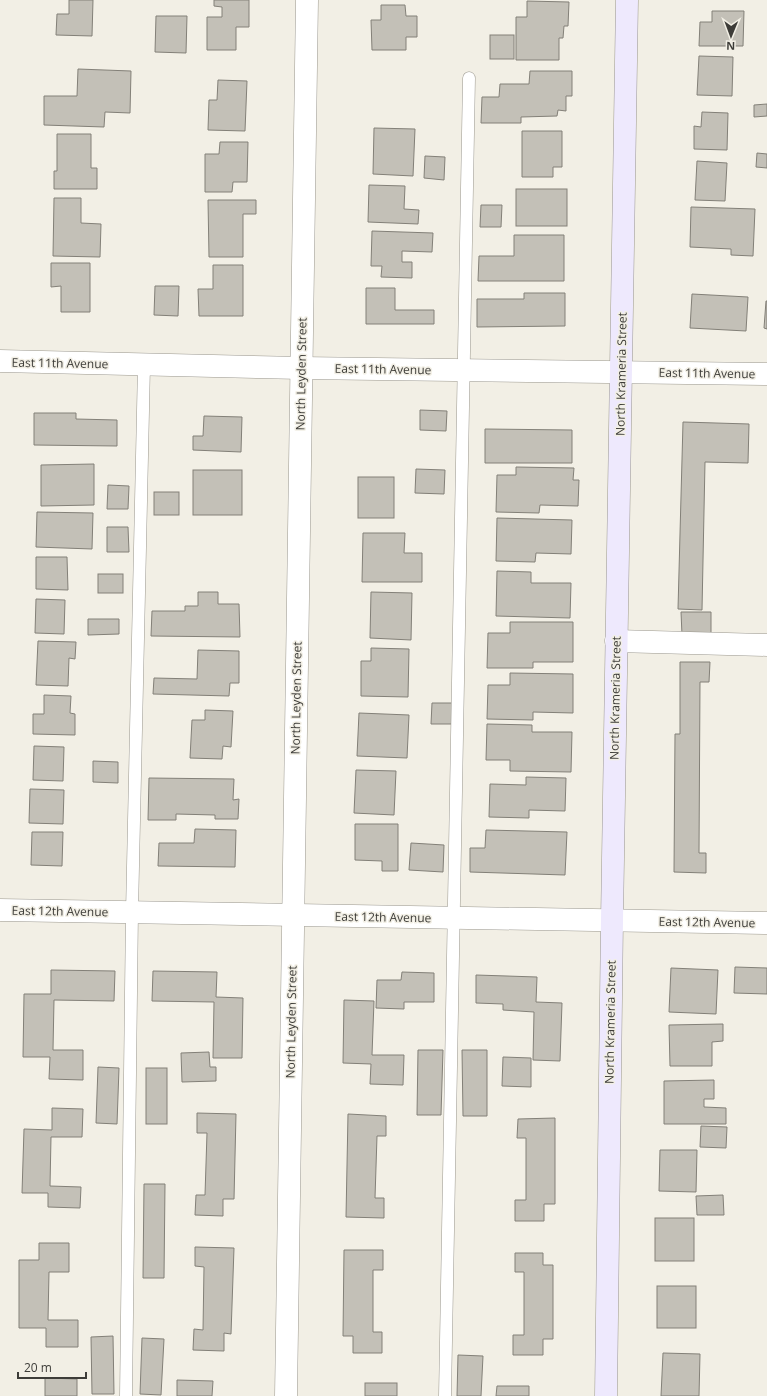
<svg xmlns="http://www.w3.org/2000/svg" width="767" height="1396" viewBox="0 0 767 1396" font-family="'Open Sans',sans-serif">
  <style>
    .building { fill: #c3c0b7; stroke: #838078 }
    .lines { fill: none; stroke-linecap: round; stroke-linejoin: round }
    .lane-casing { stroke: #9b988f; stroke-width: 13 }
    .street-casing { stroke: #9b988f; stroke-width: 23 }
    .secondary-casing { stroke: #9b988f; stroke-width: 23 }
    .lane { stroke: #fff; stroke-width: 12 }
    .street { stroke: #fff; stroke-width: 22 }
    .secondary { stroke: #eee9fd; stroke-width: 22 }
    .labels { text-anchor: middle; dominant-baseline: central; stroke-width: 3; stroke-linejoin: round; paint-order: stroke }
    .street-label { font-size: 12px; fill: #3d3c38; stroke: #f2efe5 }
  </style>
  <rect width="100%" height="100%" fill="#f2efe5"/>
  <g class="building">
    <path d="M69 0H93L92 36 56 35 57 14H69Z"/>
    <path d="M214 0H249V27H236V50H207V17H222V7L214 6Z"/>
    <path d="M527 1 569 2 568 26H564L563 38H559V60H516V17H527Z"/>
    <path d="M381 5H405L406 16H417V37H406V50H372L371 20H381Z"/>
    <path d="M712 11H744L743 46H699L700 22H712Z"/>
    <path d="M156 16H187L186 53 155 52Z"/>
    <rect x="490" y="35" width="24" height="24"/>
    <path d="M699 56 733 57 732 96 697 95Z"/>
    <path d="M78 69 131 71 130 113 105 112 104 127 44 125V96H77Z"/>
    <path d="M530 71H572V96H566V111L558 110 557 116 521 117V123H481L482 97H499L500 84H529Z"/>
    <path d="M218 80 247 81 245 131 208 130 209 100H217Z"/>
    <path d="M767 104V116L754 117V105Z"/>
    <path d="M702 112 728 113 727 150 694 149V126L701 127Z"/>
    <path d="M374 128 415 129 413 176 373 174Z"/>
    <path d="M522 131H562V167H553V177H522Z"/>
    <path d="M57 134H91V168H97V189H54V171H57Z"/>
    <path d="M220 142H248L247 182H233L232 192H205V154H219Z"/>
    <path d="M757 153 767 154V168L756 167Z"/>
    <path d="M425 156 445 157 444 180 424 178Z"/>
    <path d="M697 161 727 163 725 201 695 200Z"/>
    <path d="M369 185 405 186 404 209 419 210 418 224 368 222Z"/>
    <rect x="516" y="189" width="51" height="37"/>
    <path d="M54 198H81V223L101 224 100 257 53 256Z"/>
    <path d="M208 200H256V214H243V257H209Z"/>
    <path d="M481 205H502L501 227H480Z"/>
    <path d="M691 207 755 209 753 256 731 255V249L690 247Z"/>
    <path d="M372 231 433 233 432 252 402 251V262H412V278L381 277 382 266H371Z"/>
    <path d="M514 235H564V281H478L479 256H514Z"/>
    <path d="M51 263H90V312H61V286L51 287Z"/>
    <path d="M213 265H243V316H199L198 289H213Z"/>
    <path d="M155 286H179L178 316 154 315Z"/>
    <path d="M366 288H395V310H434V324H366Z"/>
    <path d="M524 293H565V326L477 327V299H524Z"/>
    <path d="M692 294 748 297 746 331 690 328Z"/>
    <path d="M766 301H767V329L764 328Z"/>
    <path d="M420 410 447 411 446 431 420 430Z"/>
    <path d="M34 413H76V419L117 420V446L34 445Z"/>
    <path d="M204 416 242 417 241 452 193 450V436H203Z"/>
    <path d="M683 422 749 424 748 463 705 462 702 610 678 609Z"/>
    <path d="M485 429 572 430V463H485Z"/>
    <path d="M94 464V505L41 506V465Z"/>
    <path d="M516 467 574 468 573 480H579L578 506 540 505 539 513 496 512 497 475H516Z"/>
    <path d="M416 469 445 470 444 494 415 493Z"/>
    <rect x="193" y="470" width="49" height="45"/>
    <rect x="358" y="477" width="36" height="41"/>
    <path d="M108 485 129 486 128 509H107Z"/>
    <rect x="154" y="492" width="25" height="23"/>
    <path d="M37 512 93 513 92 549 36 547Z"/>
    <path d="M497 518 572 520 571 554 536 553 535 562 496 561Z"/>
    <path d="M107 527H128L129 552H107Z"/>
    <path d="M363 533H405L404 553H422V582H362Z"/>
    <path d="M36 557H67L68 590 36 589Z"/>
    <path d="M497 571 531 572V583H571L570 618 496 616Z"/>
    <rect x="98" y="574" width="25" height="19"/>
    <path d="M198 592H218V604H239L240 637 151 636 152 611H185V606H198Z"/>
    <path d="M371 592 412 593 411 640 370 638Z"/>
    <path d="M36 599 65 600 64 634 35 633Z"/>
    <path d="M681 612H711V635H682Z"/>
    <path d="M88 619H119V634L88 635Z"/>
    <path d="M510 622H573V662H533V668H487L488 633H510Z"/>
    <path d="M38 641 76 642 75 659 69 658 68 686 36 685Z"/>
    <path d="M371 648 409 649 408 697 361 696V661H371Z"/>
    <path d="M198 650 239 651V683H230L229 696 153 694 154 678 197 679Z"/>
    <path d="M680 662H710L709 682H700L699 853H706V873L674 872 675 734H680Z"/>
    <path d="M510 673 573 674V713L533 712V720L487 719 488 685H510Z"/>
    <path d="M44 695 71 696 70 713 75 714V735L33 734V714H44Z"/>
    <path d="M432 703H454L453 724H431Z"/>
    <path d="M205 710 233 711 231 747 223 746 222 759 190 758 192 720H205Z"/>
    <path d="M359 713 409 715 407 758 357 756Z"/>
    <path d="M487 724 532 725V732H572L571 772 510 771V760H486Z"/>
    <path d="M34 746 64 747 63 781 33 780Z"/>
    <path d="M93 761 118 762V783L93 782Z"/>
    <path d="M356 770 396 771 394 815 354 813Z"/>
    <path d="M526 777 566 778 565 811 529 810V818L489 817 490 784 526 785Z"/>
    <path d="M149 778 234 779 233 800 239 799 238 819H215V815L176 814V820H148Z"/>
    <path d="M30 789 64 790 63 824 29 823Z"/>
    <path d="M355 824H398V871H382V861L355 860Z"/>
    <path d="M195 829 236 830 235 867 158 866 159 843H194Z"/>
    <path d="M486 830 567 832 565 875 470 872V848H485Z"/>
    <path d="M32 832H63L62 866 31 865Z"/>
    <path d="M411 843 444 845 443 872 409 870Z"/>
    <path d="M735 967 767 968V994L734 993Z"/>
    <path d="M671 968 718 970 716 1014 669 1012Z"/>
    <path d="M51 970 115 971 114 1001 54 1000 53 1050H83V1080L49 1079 50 1057H23L24 994H51Z"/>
    <path d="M153 971 217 972 216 997 243 998 242 1058H213L214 1002 152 1001Z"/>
    <path d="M402 972 434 973V1002H404V1009L376 1008 377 980H401Z"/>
    <path d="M476 975 537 977 536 1002 562 1003 560 1061 533 1060 534 1012 503 1010V1004L476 1003Z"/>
    <path d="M344 1000 374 1001 372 1055H404L403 1085 370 1084 371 1064 343 1063Z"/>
    <path d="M723 1024V1041L712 1042V1066H670L669 1025Z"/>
    <path d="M418 1050H443L441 1115H417Z"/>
    <path d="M462 1050H487V1116H463Z"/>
    <path d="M209 1052 210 1067H216V1081L182 1082 181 1053Z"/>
    <path d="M503 1057 531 1058V1087L502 1086Z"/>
    <path d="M98 1067 119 1068 117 1124 96 1123Z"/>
    <rect x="146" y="1068" width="21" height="56"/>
    <path d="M714 1080V1099H704V1107L726 1108V1124H664V1081Z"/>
    <path d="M52 1108 83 1109 82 1137H51L50 1186 81 1187 80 1208 48 1207V1193H22L24 1129 52 1130Z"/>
    <path d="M197 1113 236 1114 234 1199H223V1216L195 1215 196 1195H205L207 1133H197Z"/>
    <path d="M348 1114 386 1116V1136H377L375 1198H384V1218L346 1217Z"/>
    <path d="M555 1118V1204H544V1221H515V1200H526V1138H517L518 1119Z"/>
    <path d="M701 1126 727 1127 726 1148 700 1147Z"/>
    <path d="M660 1150H697L696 1192 659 1191Z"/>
    <path d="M144 1184H165L164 1278H143Z"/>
    <path d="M723 1195 724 1215H697L696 1196Z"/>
    <rect x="655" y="1218" width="39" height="43"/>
    <path d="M39 1243H69V1272H49L48 1320H78V1347H46V1328H19V1260H39Z"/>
    <path d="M195 1247 234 1248 231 1334 224 1333V1351L193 1350 194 1329 203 1330 204 1267 195 1266Z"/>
    <path d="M344 1250H383V1270H373V1332H382V1353H353V1336H343Z"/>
    <path d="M515 1253H543V1265H553V1339H543V1355H513V1335H524V1272H515Z"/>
    <rect x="657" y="1286" width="39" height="42"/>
    <path d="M113 1336 114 1394H92L91 1337Z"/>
    <path d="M142 1338 164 1339 161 1395 140 1394Z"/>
    <path d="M663 1353 700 1354 699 1396H661Z"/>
    <path d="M458 1355 483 1356 481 1396H457Z"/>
    <path d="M45 1378 77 1379V1396H45Z"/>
    <path d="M177 1380 213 1381 212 1396H177Z"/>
    <rect x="365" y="1383" width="32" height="13"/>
    <path d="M497 1386H529V1396H496Z"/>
  </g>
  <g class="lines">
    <g class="lane-casing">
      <g id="lane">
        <path d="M126 1396 132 912 144 365"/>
        <path d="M445 1396 469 78"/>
      </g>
    </g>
    <g class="street-casing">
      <g id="street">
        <path d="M0 361 301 368 767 374"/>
        <path d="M616 641 767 645"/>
        <path d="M0 910 767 923"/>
        <path d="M286 1396 307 0"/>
      </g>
    </g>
    <g class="secondary-casing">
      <path id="secondary" d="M606 1396 612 920 627 0"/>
    </g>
    <use href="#lane" class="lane"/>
    <use href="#street" class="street"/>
    <use href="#secondary" class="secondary"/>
  </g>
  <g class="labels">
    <g class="street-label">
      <text transform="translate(60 363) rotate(1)">East 11th Avenue</text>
      <text transform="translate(383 369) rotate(1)">East 11th Avenue</text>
      <text transform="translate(707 373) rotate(1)">East 11th Avenue</text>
      <text transform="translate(301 374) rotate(-89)">North Leyden Street</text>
      <text transform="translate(621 374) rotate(-89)">North Krameria Street</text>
      <text transform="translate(296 698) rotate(-89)">North Leyden Street</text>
      <text transform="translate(615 698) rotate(-89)">North Krameria Street</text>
      <text transform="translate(60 911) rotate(1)">East 12th Avenue</text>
      <text transform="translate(383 917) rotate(1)">East 12th Avenue</text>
      <text transform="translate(707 922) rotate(1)">East 12th Avenue</text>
      <text transform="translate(291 1022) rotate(-89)">North Leyden Street</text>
      <text transform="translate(610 1022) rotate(-89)">North Krameria Street</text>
    </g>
  </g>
  <g transform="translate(731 36) rotate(181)" stroke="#f2efe5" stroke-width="3" paint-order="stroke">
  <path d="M0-3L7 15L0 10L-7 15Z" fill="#3d3c38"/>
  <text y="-6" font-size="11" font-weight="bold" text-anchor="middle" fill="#3d3c38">N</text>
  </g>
  <path d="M18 1372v6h68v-6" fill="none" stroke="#3d3c38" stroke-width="2"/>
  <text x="24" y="1372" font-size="12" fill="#3d3c38" stroke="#f2efe5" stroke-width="3" paint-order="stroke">20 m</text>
</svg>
